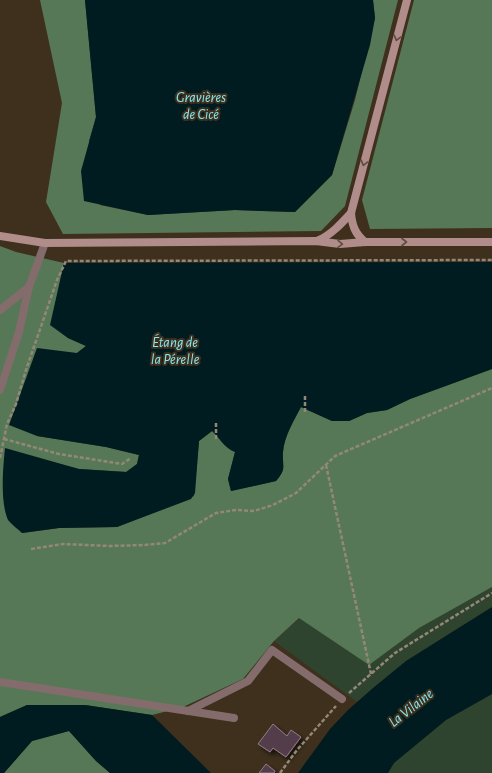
<svg xmlns="http://www.w3.org/2000/svg" width="492" height="773" viewBox="0 0 492 773" font-family="'Alegreya Sans',sans-serif">
  <style>
    .green { fill: #2f442f }
    .forest { fill: #567856 }
    .water { fill: #001c20 }
    .building { fill: #533d4b; stroke: #927a89; filter: url(#shadow) }
    .lines { fill: none; stroke-linecap: round; stroke-linejoin: round }
    .path { stroke: #938878; stroke-width: 2.5; stroke-dasharray: 4 2; stroke-linecap: butt }
    .minor { stroke: #836c6b; stroke-width: 8 }
    .secondary { stroke: #b08c8b; stroke-width: 8 }
    .oneway { stroke: #604c3e }
    .labels { text-anchor: middle; dominant-baseline: central; stroke-width: 4; stroke-linejoin: round; paint-order: stroke }
    .water-label { font-size: 15px; font-style: italic; fill: #85e8f3; stroke: #3e301d }
  </style>
  <defs>
    <filter id="shadow"><feDropShadow dx="3.5" dy="3.5" stdDeviation="2" flood-color="#0009"/></filter>
  </defs>
  <rect width="100%" height="100%" fill="#3e301d"/>
  <g class="green">
    <path d="M492 587V607L406 661 357 702 274 641 300 618 369 665 419 628Z"/>
    <path d="M492 694V773H388L394 763 446 720Z"/>
  </g>
  <g class="forest">
    <path d="M40 0H85L96 117 89 141 100 205 148 215 235 210 295 212 332 175 355 100 375 18 373 0H398L345 206 321 231 63 234 46 202 62 103Z"/>
    <path d="M414 0H492V228L370 229 362 200Z"/>
    <path d="M0 246 16 252 64 263 51 325 68 338 86 346 77 353 37 436 106 447 139 455 137 464 127 472 79 469 55 463 22 533 59 528 117 527 194 496 199 441 212 431C221 439 224 446 235 452L228 479 231 491 276 481C287 468 282 467 283 452 284 437 294 420 301 407L332 421H349L367 413 387 410 410 399 492 369V587L419 628 369 665 299 618 274 641 243 679 183 707 152 715 85 705H27L0 717Z"/>
    <path d="M69 731 96 761 110 773H4L32 741Z"/>
  </g>
  <g class="water">
    <path d="M85 0H373L375 18 370 45 332 175 295 212 235 210 148 215 84 201 81 171 96 117Z"/>
    <path d="M492 262V369L410 399 387 410 367 413 349 421H332L301 407C294 420 284 437 283 452 282 467 287 468 276 481L231 491 228 479 235 452C224 448 220 438 212 431L199 441 195 493 191 499 117 527 59 528 22 533C18 529 12 525 8 520 0 502 3 468 5 448L79 469 126 472 137 464 139 455 106 447 37 436 9 425 37 348 77 353 86 346 68 338 50 325 64 263Z"/>
    <path d="M492 607V694L446 720 394 763 388 773H298L330 729 348 710 373 688 406 661Z"/>
    <path d="M27 705H85L152 715 211 773H110L96 761 69 731 32 741 4 773H0V717Z"/>
  </g>
  <g class="building">
    <path d="M273 724 287 736 291 730 301 737 286 757 273 748 270 752 258 744Z"/>
    <path d="M266 764 275 771 274 773H259Z"/>
  </g>
  <g class="lines">
    <g class="path">
      <path d="M305 396V413"/>
      <path d="M216 423V439"/>
      <path d="M4 439 59 454 122 464 131 458"/>
      <path d="M0 458 7 424 16 404 26 370 57 280 66 261 492 260"/>
      <path d="M326 465 371 674"/>
      <path d="M31 549 63 544 110 546 144 545 165 543 216 513 236 510 254 511 273 505 296 493 335 456 492 388"/>
      <path d="M349 693 395 653 492 593"/>
      <path d="M280 773 297 750 336 706"/>
    </g>
    <g class="minor">
      <path d="M0 310 29 287"/>
      <path d="M0 390 19 332 29 287 45 243"/>
      <path d="M0 682 234 718"/>
      <path d="M188 711 248 681 272 650 342 699"/>
    </g>
    <g class="secondary">
      <path d="M0 236 45 243 316 241 340 244 365 242H492"/>
      <path d="M317 241C331 235 341 224 351 213"/>
      <path d="M365 242C355 234 352 225 351 213L407 0"/>
    </g>
  </g>
  <defs><path id="oneway-chevron" d="M-2-3.5L2.5 0L-2 3.5" fill="none" stroke-width="1.6" stroke-linecap="round" stroke-linejoin="round"/></defs>
  <g class="oneway">
    <use href="#oneway-chevron" transform="translate(397 38) rotate(105)"/>
    <use href="#oneway-chevron" transform="translate(364 163) rotate(105)"/>
    <use href="#oneway-chevron" transform="translate(404 242)"/>
    <use href="#oneway-chevron" transform="translate(340 244) rotate(1)"/>
  </g>
  <g class="labels">
    <g class="water-label">
      <text x="201" y="97">Gravières<tspan x="201" dy="17">de Cicé</tspan></text>
      <text x="175" y="342">Étang de<tspan x="175" dy="17">la Pérelle</tspan></text>
      <text transform="translate(411 708) rotate(-38)">La Vilaine</text>
    </g>
  </g>
</svg>
